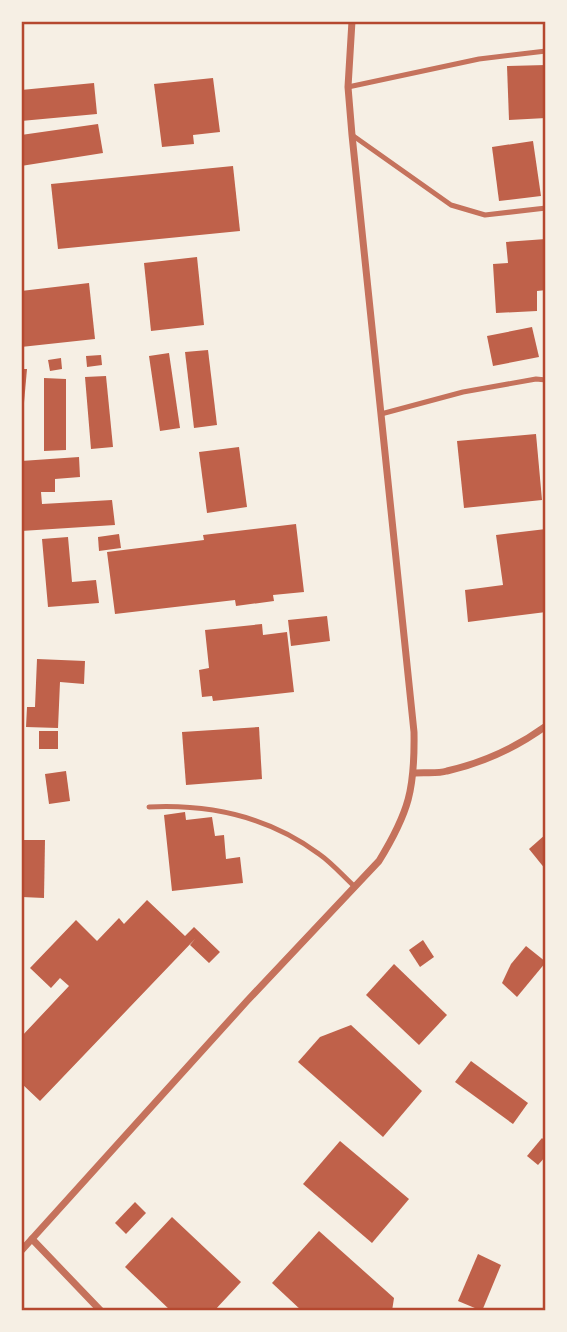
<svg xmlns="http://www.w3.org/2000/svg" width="567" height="1332" viewBox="0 0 567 1332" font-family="Mulish,sans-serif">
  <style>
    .building { fill: #bf614a }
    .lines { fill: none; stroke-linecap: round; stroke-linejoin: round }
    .service { stroke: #c5725c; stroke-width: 5 }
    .minor { stroke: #c5725c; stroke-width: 7 }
    .neatline { fill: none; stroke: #b5482f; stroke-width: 2.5 }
  </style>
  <rect width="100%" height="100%" fill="#f6efe4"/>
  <g class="building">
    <path d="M546 65V118L509 120 507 66Z"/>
    <path d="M213 78 220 132 193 135 194 144 162 147 154 84Z"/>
    <path d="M94 83 97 114 21 121V90Z"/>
    <path d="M98 124 103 153 21 166V135Z"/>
    <path d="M533 141 541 196 499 201 492 147Z"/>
    <path d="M233 166 240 231 58 249 51 184Z"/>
    <path d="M546 239V290L537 291V311L496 313 493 264 508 263 506 242Z"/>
    <path d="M197 257 204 325 151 331 144 263Z"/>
    <path d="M89 283 95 339 21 347V291Z"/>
    <path d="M532 327 539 357 493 366 487 336Z"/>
    <path d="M208 350 217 425 194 428 185 352Z"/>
    <path d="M169 353 180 428 160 431 149 356Z"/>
    <path d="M101 355 102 365 87 367 86 356Z"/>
    <path d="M61 358 62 369 50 371 48 360Z"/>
    <path d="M21 369H27L23 414H21Z"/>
    <path d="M106 376 113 447 91 449 85 377Z"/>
    <path d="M44 378 66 379V450L44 451Z"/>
    <path d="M536 434 542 500 464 508 457 441Z"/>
    <path d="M239 447 247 507 207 513 199 452Z"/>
    <path d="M79 457 80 477 55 479V492H41L42 504 112 500 115 525 21 531V461Z"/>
    <path d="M296 524 304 592 273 595 274 601 236 606 235 600 115 614 107 552 204 540 203 535Z"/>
    <path d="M546 529V612L468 622 465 590 503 585 496 535Z"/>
    <path d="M119 534 121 548 99 551 98 537Z"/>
    <path d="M68 537 72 582 96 580 99 603 48 607 42 539Z"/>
    <path d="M327 616 330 641 291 646 288 620Z"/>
    <path d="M262 624 263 635 287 632 294 692 213 701 212 696 202 697 199 670 209 668 205 630Z"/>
    <path d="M37 659 85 661 84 684 60 682 58 728 26 727 27 707H35Z"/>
    <path d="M259 727 262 779 186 785 182 732Z"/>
    <rect x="39" y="731" width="19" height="18"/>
    <path d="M66 771 70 801 49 804 45 774Z"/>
    <path d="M185 812 186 820 212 817 215 836 224 835 226 859 240 857 243 883 172 891 164 815Z"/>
    <path d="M546 834V870L529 849Z"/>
    <path d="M22 840H45L44 898 22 897Z"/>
    <path d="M147 900 185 936 194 927 220 952 209 963 190 945 195 939 40 1101 21 1083V1037L69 986 60 978 51 988 30 968 76 920 97 941 119 918 124 924Z"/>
    <path d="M423 940 434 957 420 967 409 950Z"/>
    <path d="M526 946 546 962 517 997 502 983 511 964Z"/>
    <path d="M394 964 447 1015 419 1045 366 995Z"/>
    <path d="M351 1025 422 1091 383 1137 298 1062 320 1037Z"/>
    <path d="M471 1061 528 1103 513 1124 455 1082Z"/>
    <path d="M542 1138 546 1142V1156L538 1165 527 1156Z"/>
    <path d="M340 1141 409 1199 372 1243 303 1184Z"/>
    <path d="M135 1202 146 1213 126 1234 115 1223Z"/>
    <path d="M172 1217 241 1282 214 1311H171L125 1267Z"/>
    <path d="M319 1231 394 1298 392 1311H302L272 1283Z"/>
    <path d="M478 1254 501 1265 482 1311 458 1301Z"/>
  </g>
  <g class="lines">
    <g class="service">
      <path d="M348 87 479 59 546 51"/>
      <path d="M352 135 451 205 485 215 546 208"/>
      <path d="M381 414 463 392 536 379 546 380"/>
      <path d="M149 807C210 804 269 817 319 854 332 863 343 876 355 887"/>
    </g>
    <g class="minor">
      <path d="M415 773C425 772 437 774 447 771 482 763 517 747 546 726"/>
      <path d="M32 1239 101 1311"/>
      <path d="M21 1251 247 1001 379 861C409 812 415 789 414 732L352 135 348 87 352 21"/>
    </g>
  </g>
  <rect width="567" height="1332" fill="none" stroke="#f6efe4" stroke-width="46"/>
  <rect x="23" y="23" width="521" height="1286" class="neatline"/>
</svg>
